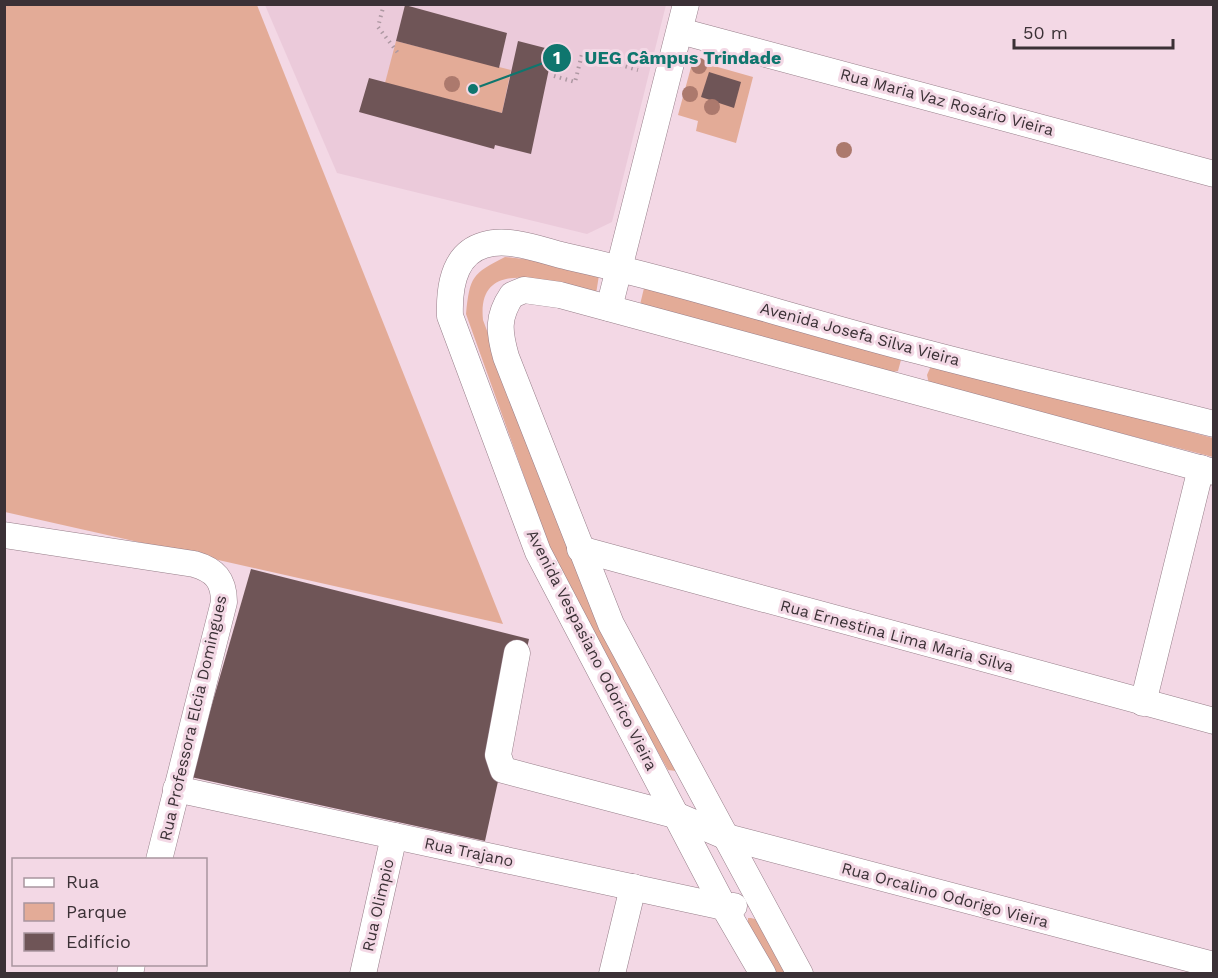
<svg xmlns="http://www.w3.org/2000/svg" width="1218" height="978" viewBox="0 0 1218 978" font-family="'Work Sans',sans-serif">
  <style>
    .built { fill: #ebcada }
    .green { fill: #e3ab97 }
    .building { fill: #6f5557 }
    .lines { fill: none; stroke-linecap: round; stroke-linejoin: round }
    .minor-casing { stroke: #967e89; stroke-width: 27 }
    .path { stroke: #ad98a2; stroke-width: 4; stroke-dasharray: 1.5 4.5; stroke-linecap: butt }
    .minor { stroke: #fff; stroke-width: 26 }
    .tree { fill: #ac796d }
    .labels { text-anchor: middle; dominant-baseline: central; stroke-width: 6; stroke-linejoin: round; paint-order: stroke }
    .street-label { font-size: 16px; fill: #3b3136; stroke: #f3d8e5 }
    .leader { fill: none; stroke: #0f766e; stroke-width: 2 }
    .callout-dot { fill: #0f766e; stroke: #f3d8e5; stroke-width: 2 }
    .mark-label { font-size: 18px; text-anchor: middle; font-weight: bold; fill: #fff }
    .callout-label { font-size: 18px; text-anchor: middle; font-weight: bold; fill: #0f766e; stroke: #f3d8e5; stroke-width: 6; stroke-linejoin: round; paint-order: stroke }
  </style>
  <rect width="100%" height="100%" fill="#f3d8e5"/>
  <path class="built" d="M265 5H666L612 222 587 234 337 173Z"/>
  <g class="green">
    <path d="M5 5H257L503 624 5 512Z"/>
    <path d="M396 41 511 70 502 113 385 83Z"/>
    <path d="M693 60 753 77 736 143 696 131 698 121 678 115Z"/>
    <path d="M505 257 533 260 599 275 596 294C557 285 476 251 483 320L583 588 676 771 668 770 560 577 466 314C470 276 472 274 505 257Z"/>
    <path d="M644 288 890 353 901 360 898 371 888 373 639 309Z"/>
    <path d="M931 366 949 368 1213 438V457L929 384 927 375Z"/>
    <path d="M748 918C770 917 782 956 791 973H772L748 931Z"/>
  </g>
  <g class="building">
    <path d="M405 5 507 33 499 68 396 41Z"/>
    <path d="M518 41 553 50 531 154 495 145 494 149 359 112 369 78 502 113Z"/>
    <path d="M709 72 741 82 734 108 701 97Z"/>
    <path d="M251 569 529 639 485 841 191 777Z"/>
  </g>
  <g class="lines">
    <g class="minor-casing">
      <g id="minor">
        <path d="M680 31 1214 174"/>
        <path d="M609 308 686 4"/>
        <path d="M4 535 194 564C215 570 224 580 224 602L159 860"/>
        <path d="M580 549 1214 721"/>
        <path d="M517 653 498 755 503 770 678 816 727 837 1214 965"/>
        <path d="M1143 703 1201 468"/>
        <path d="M176 789 724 907 734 906"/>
        <path d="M130 974 132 964"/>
        <path d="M363 974 394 836"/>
        <path d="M612 974 633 887"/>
        <path d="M763 974 724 907 538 552 450 316C449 289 453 254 484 245 510 237 543 251 569 257 687 283 802 321 919 351 1017 377 1115 399 1214 424"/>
        <path d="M800 974 611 624 506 357C499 332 497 317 512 295L524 290 560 295 1214 472"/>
      </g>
    </g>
    <g class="path">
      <path d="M384 4 378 27 398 53"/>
      <path d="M554 76 575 82 582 54 638 70"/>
    </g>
    <use href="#minor" class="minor"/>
  </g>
  <g class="tree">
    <circle cx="699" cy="66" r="8"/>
    <circle cx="452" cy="84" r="8"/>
    <circle cx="690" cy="94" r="8"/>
    <circle cx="712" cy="107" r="8"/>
    <circle cx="844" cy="150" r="8"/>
  </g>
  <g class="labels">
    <g class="street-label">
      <text transform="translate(947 102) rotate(15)">Rua Maria Vaz Rosário Vieira</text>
      <text transform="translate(860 334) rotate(15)">Avenida Josefa Silva Vieira</text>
      <text transform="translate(897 636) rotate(15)">Rua Ernestina Lima Maria Silva</text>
      <text transform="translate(592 650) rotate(63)">Avenida Vespasiano Odorico Vieira</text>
      <text transform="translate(193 718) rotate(-77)">Rua Professora Elcia Domingues</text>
      <text transform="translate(469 852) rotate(12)">Rua Trajano</text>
      <text transform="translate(945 895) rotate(15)">Rua Orcalino Odorigo Vieira</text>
      <text transform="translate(378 905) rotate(-77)">Rua Olimpio</text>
    </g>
  </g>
  <path class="leader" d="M473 89L557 58"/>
  <g class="callout-dot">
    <circle cx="473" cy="89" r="6"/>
    <circle cx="557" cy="58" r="15"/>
  </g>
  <g class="mark-label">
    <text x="557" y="64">1</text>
  </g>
  <g class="callout-label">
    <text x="683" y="64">UEG Câmpus Trindade</text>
  </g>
  <rect width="1218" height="978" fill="none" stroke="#3b3136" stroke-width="12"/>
  <rect x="12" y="858" width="195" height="108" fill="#f3d8e5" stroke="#a9959f" stroke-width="1.5"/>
  <rect x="24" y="878" width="30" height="9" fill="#ffffff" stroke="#a9959f" stroke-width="1.5"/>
  <text x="66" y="888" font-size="18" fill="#3b3136">Rua</text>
  <rect x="24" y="903" width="30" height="18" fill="#e3ab97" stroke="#a9959f" stroke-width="1.5"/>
  <text x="66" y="918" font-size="18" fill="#3b3136">Parque</text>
  <rect x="24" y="933" width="30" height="18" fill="#6f5557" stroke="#a9959f" stroke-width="1.5"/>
  <text x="66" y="948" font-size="18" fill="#3b3136">Edifício</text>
  <path d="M1014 39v9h159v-9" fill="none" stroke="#3b3136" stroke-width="3"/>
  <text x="1023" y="39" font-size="18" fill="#3b3136" stroke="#f3d8e5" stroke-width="4.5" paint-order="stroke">50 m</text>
</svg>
